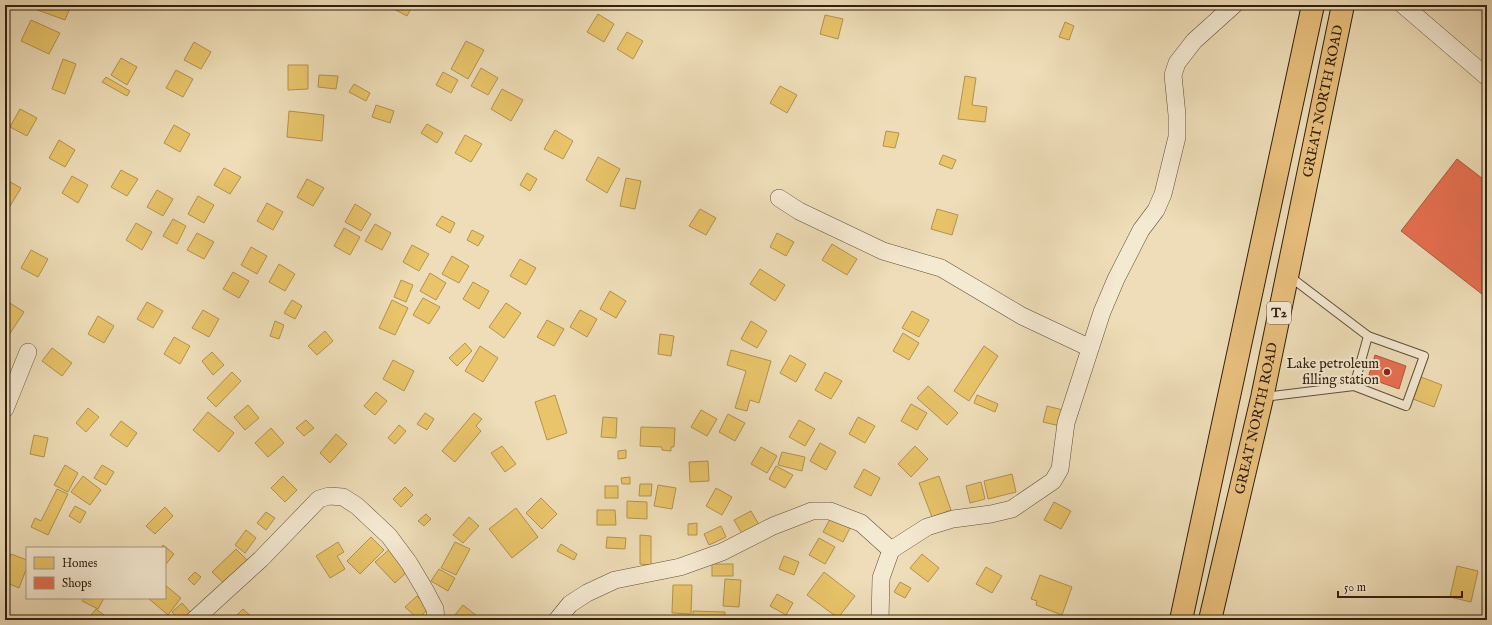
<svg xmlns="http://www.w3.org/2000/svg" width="1492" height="625" viewBox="0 0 1492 625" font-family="'IM FELL English',serif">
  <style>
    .homes { fill: #e9c46a; stroke: #b2934f }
    .shops { fill: #e76f51; stroke: #b0573d }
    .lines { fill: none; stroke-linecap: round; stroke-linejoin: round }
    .lane-casing { stroke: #604f39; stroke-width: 10 }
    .street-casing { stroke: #604f39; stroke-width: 18 }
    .highway-casing { stroke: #31200f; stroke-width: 24 }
    .lane { stroke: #f4e9d1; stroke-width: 8 }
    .street { stroke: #f4e9d1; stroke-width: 17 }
    .highway { stroke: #e7be7c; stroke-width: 22 }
    .poi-dot { fill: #8f2418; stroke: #f4e9d1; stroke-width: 1.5 }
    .labels { text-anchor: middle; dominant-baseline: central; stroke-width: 4; stroke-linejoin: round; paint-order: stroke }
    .shield { fill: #f4e9d1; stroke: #6c5c49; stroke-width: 1 }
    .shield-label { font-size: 13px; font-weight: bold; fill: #31200f }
    .street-label { font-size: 14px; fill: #31200f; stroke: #f4e9d1 }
    .poi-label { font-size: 14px; fill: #31200f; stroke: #f4e9d1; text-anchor: end }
  </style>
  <rect width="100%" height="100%" fill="#eeddb8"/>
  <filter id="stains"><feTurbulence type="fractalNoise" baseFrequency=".005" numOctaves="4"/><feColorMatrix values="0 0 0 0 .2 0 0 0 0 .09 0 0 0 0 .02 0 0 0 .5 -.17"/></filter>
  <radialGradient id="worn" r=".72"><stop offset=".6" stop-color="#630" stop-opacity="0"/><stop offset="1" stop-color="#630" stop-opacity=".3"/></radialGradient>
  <g class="homes">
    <path d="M37 5H62L70 8 65 20 35 9Z"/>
    <path d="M89 5H98L92 10Z"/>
    <path d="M295 5H308L307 9Z"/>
    <path d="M392 5H413L407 16 390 7Z"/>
    <path d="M598 14 614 24 604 42 587 32Z"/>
    <path d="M825 15 843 19 838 39 820 34Z"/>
    <path d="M31 20 60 33 49 54 21 41Z"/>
    <path d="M1065 22 1074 26 1069 40 1059 37Z"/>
    <path d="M627 32 643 41 633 59 617 49Z"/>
    <path d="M466 41 484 50 468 79 451 69Z"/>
    <path d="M194 42 211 52 201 69 184 60Z"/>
    <path d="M121 58 137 67 127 85 111 75Z"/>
    <path d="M63 59 76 64 65 94 52 89Z"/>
    <path d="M288 65H308V89L288 90Z"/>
    <path d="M481 68 498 78 488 95 471 86Z"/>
    <path d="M176 70 193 79 183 97 166 88Z"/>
    <path d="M443 72 458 80 451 93 436 85Z"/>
    <path d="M319 75 338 76 336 89 318 87Z"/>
    <path d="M965 76 976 78 972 105 987 107 985 122 958 119Z"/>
    <path d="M106 77 130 91 127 96 102 82Z"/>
    <path d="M354 84 370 93 366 101 349 92Z"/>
    <path d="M780 86 797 95 787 113 770 103Z"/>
    <path d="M502 89 523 100 511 121 491 109Z"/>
    <path d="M376 105 394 111 390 123 372 117Z"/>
    <path d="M20 109 37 118 27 136 10 127Z"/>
    <path d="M289 111 324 115 322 141 287 137Z"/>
    <path d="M427 124 443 133 437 143 421 133Z"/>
    <path d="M174 125 190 134 180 152 164 143Z"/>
    <path d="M555 130 573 141 563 159 544 149Z"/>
    <path d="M886 131 899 133 895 148 883 146Z"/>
    <path d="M465 135 482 144 471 162 455 153Z"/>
    <path d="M59 140 75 150 65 167 49 158Z"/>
    <path d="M943 155 956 160 952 169 939 164Z"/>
    <path d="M598 157 620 169 607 193 586 180Z"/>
    <path d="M224 168 241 177 230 194 214 185Z"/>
    <path d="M121 170 138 179 127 196 111 187Z"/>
    <path d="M527 173 537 179 530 191 520 185Z"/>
    <path d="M72 176 88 185 78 203 62 193Z"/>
    <path d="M626 178 641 181 635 209 620 206Z"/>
    <path d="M5 179 21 188 10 206 5 203Z"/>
    <path d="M307 179 324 188 313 206 297 197Z"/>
    <path d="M157 190 173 199 163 216 147 207Z"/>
    <path d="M198 196 214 205 204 223 188 214Z"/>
    <path d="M267 203 283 212 273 230 257 221Z"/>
    <path d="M355 204 371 214 361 231 345 222Z"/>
    <path d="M700 209 716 218 706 235 689 226Z"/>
    <path d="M937 209 958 215 952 235 931 229Z"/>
    <path d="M442 216 455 223 450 233 436 225Z"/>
    <path d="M173 219 186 226 177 244 163 236Z"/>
    <path d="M136 223 152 232 142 250 126 240Z"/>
    <path d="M375 224 391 233 382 250 365 241Z"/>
    <path d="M344 228 360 237 350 255 334 246Z"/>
    <path d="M472 230 484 236 478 246 467 240Z"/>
    <path d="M197 233 214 242 204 259 187 250Z"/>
    <path d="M777 233 794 242 786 256 770 247Z"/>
    <path d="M832 244 857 259 847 275 822 260Z"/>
    <path d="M412 245 429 254 419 271 403 262Z"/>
    <path d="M251 247 267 256 257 274 241 265Z"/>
    <path d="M31 250 48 259 38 277 21 268Z"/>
    <path d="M452 256 469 266 459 283 442 274Z"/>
    <path d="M520 259 536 268 526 285 510 276Z"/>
    <path d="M279 264 295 274 285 291 269 282Z"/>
    <path d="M760 269 785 285 775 301 750 284Z"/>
    <path d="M233 272 249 281 239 298 223 289Z"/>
    <path d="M430 273 446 283 436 300 420 291Z"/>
    <path d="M401 280 413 285 406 302 394 297Z"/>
    <path d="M473 282 489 291 479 309 463 299Z"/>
    <path d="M610 291 626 301 616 318 600 309Z"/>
    <path d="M423 298 440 307 429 324 413 315Z"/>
    <path d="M5 300 24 312 7 338 5 337Z"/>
    <path d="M292 300 302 306 295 319 284 313Z"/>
    <path d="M392 300 408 308 395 335 379 328Z"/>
    <path d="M147 302 163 311 153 328 137 319Z"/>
    <path d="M506 303 521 313 504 338 489 327Z"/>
    <path d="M203 310 219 319 209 337 192 328Z"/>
    <path d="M580 310 597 319 587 337 570 327Z"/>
    <path d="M912 311 929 320 919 337 902 328Z"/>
    <path d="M98 316 114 326 104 343 88 334Z"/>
    <path d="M547 320 564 329 554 346 537 337Z"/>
    <path d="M275 321 284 325 279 339 270 336Z"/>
    <path d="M751 321 767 331 757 348 741 339Z"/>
    <path d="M325 331 333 341 317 355 308 346Z"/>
    <path d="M903 333 919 343 909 360 893 351Z"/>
    <path d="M660 334 674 336 671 356 658 354Z"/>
    <path d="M174 337 190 346 180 364 164 354Z"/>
    <path d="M465 343 472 351 457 366 449 358Z"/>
    <path d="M480 346 498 358 483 382 465 371Z"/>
    <path d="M984 346 998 356 969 401 954 391Z"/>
    <path d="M52 348 72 363 62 376 42 361Z"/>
    <path d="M731 350 771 361 759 403 750 400 747 411 735 408 746 371 727 365Z"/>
    <path d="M212 352 224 365 213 375 202 361Z"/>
    <path d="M790 355 806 364 796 382 780 373Z"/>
    <path d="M393 360 414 371 404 391 383 379Z"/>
    <path d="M232 372 241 381 216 407 207 398Z"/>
    <path d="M825 372 842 381 831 399 815 390Z"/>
    <path d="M1421 377 1442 385 1434 407 1413 399Z"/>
    <path d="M928 386 958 413 947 425 917 398Z"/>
    <path d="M376 392 387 401 375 415 364 406Z"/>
    <path d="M555 395 567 433 547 440 535 402Z"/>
    <path d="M977 395 998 404 995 412 974 403Z"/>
    <path d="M911 404 927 413 917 430 901 421Z"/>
    <path d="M248 405 259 418 245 430 234 417Z"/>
    <path d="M1047 406 1063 410 1060 426 1043 422Z"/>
    <path d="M88 408 99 417 86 432 76 423Z"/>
    <path d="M701 410 717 419 707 436 691 427Z"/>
    <path d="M208 412 234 433 219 452 193 430Z"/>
    <path d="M425 413 434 419 427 430 417 424Z"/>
    <path d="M474 413 482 419 476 426 481 431 455 462 442 451Z"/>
    <path d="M728 414 745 423 735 441 719 432Z"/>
    <path d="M603 417 617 418 616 438 601 437Z"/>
    <path d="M858 417 875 426 865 443 849 434Z"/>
    <path d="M306 420 314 428 304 436 296 428Z"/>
    <path d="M799 420 815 429 805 446 789 437Z"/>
    <path d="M121 421 137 433 127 447 110 435Z"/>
    <path d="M399 425 406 431 395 444 388 438Z"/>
    <path d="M641 427 675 428 674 447H671V451L662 450V447L640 446Z"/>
    <path d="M271 428 284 443 268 457 255 443Z"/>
    <path d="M336 434 347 444 330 463 320 453Z"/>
    <path d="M34 435 48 438 44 457 30 454Z"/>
    <path d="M820 443 836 452 826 470 810 461Z"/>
    <path d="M502 446 516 464 505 472 491 453Z"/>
    <path d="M915 446 928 459 911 477 898 464Z"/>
    <path d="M761 447 777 456 767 473 751 464Z"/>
    <path d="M626 450V458L618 459V451Z"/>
    <path d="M782 452 805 457 802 471 778 465Z"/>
    <path d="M708 461 709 481 690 482 689 462Z"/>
    <path d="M65 465 78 473 68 492 54 485Z"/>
    <path d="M102 465 114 472 106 485 94 478Z"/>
    <path d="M776 466 793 475 785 488 769 479Z"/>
    <path d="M864 469 880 478 871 496 854 487Z"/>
    <path d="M1012 474 1016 492 988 499 984 481Z"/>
    <path d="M83 476 101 490 90 505 71 492Z"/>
    <path d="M283 476 297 490 285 502 271 488Z"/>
    <path d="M939 476 951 510 932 517 919 483Z"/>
    <path d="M630 477V484H622L621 478Z"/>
    <path d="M981 482 985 499 970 503 966 486Z"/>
    <path d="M640 484H652L651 496H639Z"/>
    <path d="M658 485 676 488 672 509 654 506Z"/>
    <rect x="605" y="486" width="13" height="12"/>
    <path d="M405 487 413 495 401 507 393 499Z"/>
    <path d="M716 488 732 497 722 515 706 506Z"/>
    <path d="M57 489 68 494 48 535 31 527 35 518 41 521Z"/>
    <path d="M541 498 557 514 542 529 526 513Z"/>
    <path d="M627 501 647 502V519L627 518Z"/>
    <path d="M1054 502 1071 511 1061 529 1044 520Z"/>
    <path d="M75 506 86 512 80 523 69 516Z"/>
    <path d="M165 507 173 516 155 534 146 526Z"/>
    <path d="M516 508 538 537 512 558 489 529Z"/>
    <path d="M597 510H615L616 525H597Z"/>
    <path d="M751 511 761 528 744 537 734 520Z"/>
    <path d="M266 512 275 518 266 530 257 523Z"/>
    <path d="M426 514 431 519 424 526 418 521Z"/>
    <path d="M469 517 479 526 463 543 453 535Z"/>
    <path d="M830 519 850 528 843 542 823 532Z"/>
    <path d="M697 523V535H688V524Z"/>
    <path d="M721 526 726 537 709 545 704 534Z"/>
    <path d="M246 530 256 538 245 553 235 545Z"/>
    <path d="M640 535 651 536V565L640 564Z"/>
    <path d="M371 537 384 550 360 574 347 561Z"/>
    <path d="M607 537 626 538 625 549 606 548Z"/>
    <path d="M819 538 835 547 825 564 809 555Z"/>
    <path d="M338 542 344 552 337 556 345 569 330 578 316 556Z"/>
    <path d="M455 542 470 549 456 575 441 568Z"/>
    <path d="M561 544 577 554 574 560 557 551Z"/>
    <path d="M163 545 174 554 167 563 165 562V548H161Z"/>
    <path d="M391 548 410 569 395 583 375 562Z"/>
    <path d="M236 549 251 564 228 587 212 572Z"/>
    <path d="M11 554 27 560V567L19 588 5 582V570Z"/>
    <path d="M922 554 939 568 928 582 910 568Z"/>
    <path d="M784 556 799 562 794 575 779 569Z"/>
    <rect x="712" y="564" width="21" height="12"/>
    <path d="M1457 566 1478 571 1471 602 1450 597Z"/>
    <path d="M986 567 1002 576 992 593 976 584Z"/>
    <path d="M439 569 455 578 448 591 431 581Z"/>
    <path d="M195 572 201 577 194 585 188 579Z"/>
    <path d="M824 572 855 596 838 618 807 595Z"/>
    <path d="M1040 575 1072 587 1062 615 1036 605 1037 601 1031 599Z"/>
    <path d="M725 579 741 580 739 607 723 606Z"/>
    <path d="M900 582 911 588 905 598 894 592Z"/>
    <path d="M165 585 181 598 168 615 148 598H165Z"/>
    <path d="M673 585H692L691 614 672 613Z"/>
    <path d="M777 594 793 603 786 615 770 606Z"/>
    <path d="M417 596 429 608 418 619 405 607Z"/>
    <path d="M84 598H104L98 609 82 601Z"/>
    <path d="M182 603 191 613 183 620H179L172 612Z"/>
    <path d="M463 605 477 616 482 620H451Z"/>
    <path d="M96 609 108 618 107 620H87Z"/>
    <path d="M243 609 255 620H232Z"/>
    <path d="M693 611 725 612V620H693Z"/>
  </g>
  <g class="shops">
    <path d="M1457 159 1487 182V298L1401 231Z"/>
    <path d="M1375 355 1406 366 1399 389 1368 378Z"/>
  </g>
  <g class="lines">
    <g class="lane-casing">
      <g id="lane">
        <path d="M1354 386 1406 406 1424 356 1368 336"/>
        <path d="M1264 397 1354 386 1368 336 1289 276"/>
      </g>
    </g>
    <g class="street-casing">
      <g id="street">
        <path d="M1403 5 1487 77"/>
        <path d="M779 198 799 211 883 251 941 268 1022 316 1090 348"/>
        <path d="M5 409 28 352"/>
        <path d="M194 620 261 559 319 499 329 496 343 497 357 506 389 536 409 563 425 590 435 609 436 620"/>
        <path d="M557 620 570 604 587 593 615 580 680 567 722 552 773 526 812 511H830L861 523 891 550"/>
        <path d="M880 620 881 578 891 550 927 527 953 519 991 514 1012 509 1053 481 1060 469 1066 423 1102 312 1116 279 1141 230 1156 210 1163 194 1177 137V115L1173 75 1177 63 1194 41 1234 5"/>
      </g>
    </g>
    <g class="highway-casing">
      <g id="highway">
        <path d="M1181 620 1313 5"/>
        <path id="s1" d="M1210 620 1262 398 1343 5"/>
      </g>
    </g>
    <use href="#lane" class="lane"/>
    <use href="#street" class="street"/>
    <use href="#highway" class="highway"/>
  </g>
  <circle class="poi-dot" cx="1387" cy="372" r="4"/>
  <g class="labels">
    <rect class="shield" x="1267" y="302" width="24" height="22" rx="3"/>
    <g class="shield-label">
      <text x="1279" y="313">T2</text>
    </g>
    <g class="street-label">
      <text stroke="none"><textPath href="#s1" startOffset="531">GREAT NORTH ROAD</textPath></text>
      <text stroke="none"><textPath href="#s1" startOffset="207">GREAT NORTH ROAD</textPath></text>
    </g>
    <g class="poi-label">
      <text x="1379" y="364">Lake petroleum<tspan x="1379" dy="16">filling station</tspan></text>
    </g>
  </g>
  <rect width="1492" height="625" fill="none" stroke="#eeddb8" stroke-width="20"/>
  <rect x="6" y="6" width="1480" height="613" fill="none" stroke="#31200f" stroke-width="2"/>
  <rect x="10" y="10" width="1472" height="605" fill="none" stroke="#31200f"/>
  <rect x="26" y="547" width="140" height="52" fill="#f4e9d1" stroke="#a69983"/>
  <rect x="34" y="557" width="20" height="12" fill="#e9c46a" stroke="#a69983"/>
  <text x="62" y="567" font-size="12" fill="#31200f">Homes</text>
  <rect x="34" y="577" width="20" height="12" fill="#e76f51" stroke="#a69983"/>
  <text x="62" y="587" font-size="12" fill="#31200f">Shops</text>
  <path d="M1338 591v6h124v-6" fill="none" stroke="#31200f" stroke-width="2"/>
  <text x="1344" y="591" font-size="12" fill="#31200f" stroke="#f4e9d1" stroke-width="3" paint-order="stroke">50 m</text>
  <rect width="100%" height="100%" filter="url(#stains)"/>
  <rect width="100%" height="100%" fill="url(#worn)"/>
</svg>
